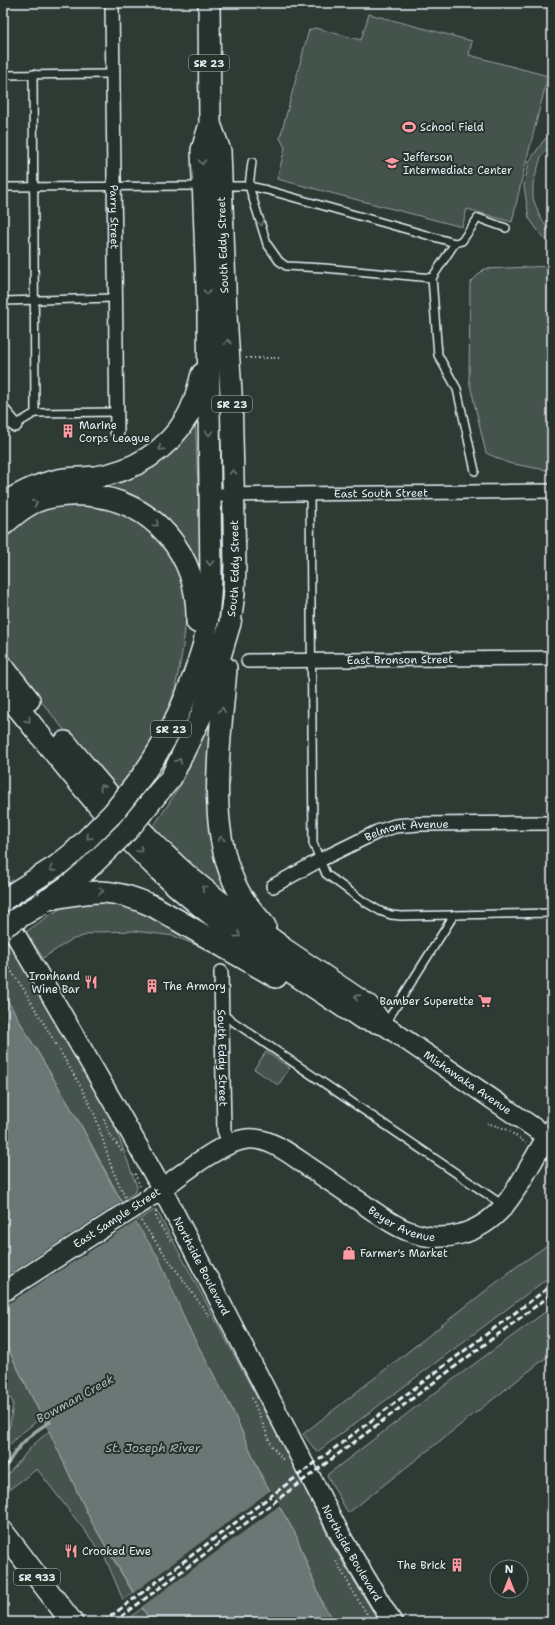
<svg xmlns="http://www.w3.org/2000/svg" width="555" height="1625" viewBox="0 0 555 1625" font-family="'Shantell Sans',sans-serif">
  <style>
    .green { fill: #45524e; stroke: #96a2a3 }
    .water { fill: #6b7775; stroke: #9da8a9 }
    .pier { fill: #2e3b35 }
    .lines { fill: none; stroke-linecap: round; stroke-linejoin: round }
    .stream { stroke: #9da8a9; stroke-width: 3.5 }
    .lane-casing { stroke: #e8f1f8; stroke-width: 10 }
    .street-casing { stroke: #e8f1f8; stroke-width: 16 }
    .secondary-casing { stroke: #e8f1f8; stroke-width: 22 }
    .primary-casing { stroke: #e8f1f8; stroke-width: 24 }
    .path { stroke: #e8f1f8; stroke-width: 2; stroke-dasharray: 1 3; stroke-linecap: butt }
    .lane { stroke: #26332d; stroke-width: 7 }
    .street { stroke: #26332d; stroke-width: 13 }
    .secondary { stroke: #26332d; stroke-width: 19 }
    .primary { stroke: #26332d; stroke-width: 21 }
    .rail { stroke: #e8f1f8; stroke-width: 3; stroke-dasharray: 6 3; stroke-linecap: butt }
    .secondary-bridge-casing { stroke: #e8f1f8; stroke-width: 22; stroke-linecap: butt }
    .primary-bridge-casing { stroke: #e8f1f8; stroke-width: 24; stroke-linecap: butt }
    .secondary-bridge { stroke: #26332d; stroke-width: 19 }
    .primary-bridge { stroke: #26332d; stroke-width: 21 }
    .oneway { stroke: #6a7674 }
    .labels { text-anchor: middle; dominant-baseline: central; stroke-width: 4; stroke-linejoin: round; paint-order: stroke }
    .shield { fill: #26332d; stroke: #aeb8bb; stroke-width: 1 }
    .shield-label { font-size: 10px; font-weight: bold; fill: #e8f1f8 }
    .poi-label { font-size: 11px; fill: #e8f1f8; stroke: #26332d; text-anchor: start }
    .street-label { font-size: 11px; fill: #e8f1f8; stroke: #26332d }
    .water-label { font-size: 12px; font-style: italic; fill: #b0babd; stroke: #26332d }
  </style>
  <rect width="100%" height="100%" fill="#2e3b35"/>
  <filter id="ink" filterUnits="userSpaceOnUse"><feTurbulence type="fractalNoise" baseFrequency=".025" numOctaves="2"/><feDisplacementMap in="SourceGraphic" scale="8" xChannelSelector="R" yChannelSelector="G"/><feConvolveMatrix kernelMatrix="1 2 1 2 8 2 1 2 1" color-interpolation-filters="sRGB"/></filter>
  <g filter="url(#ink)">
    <g class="green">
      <path d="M369 14 472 41 469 55 548 76 523 174 512 222 467 209 462 227 277 179 285 148 280 138 309 30 315 28 361 40Z"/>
      <path d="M552 133V142L541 157 533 184V198L539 215 552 236V244L544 239 529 218 524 186 529 162 544 140Z"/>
      <path d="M552 266V471H551L508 463 486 453 469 380 470 283 484 269Z"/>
      <path d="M195 416 202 574 198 575 157 512 145 503 132 496 102 486 99 481Z"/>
      <path d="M96 502C107 507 137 518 145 525 163 541 176 561 183 583 193 614 176 699 161 729 151 750 130 774 116 794L19 674 3 652V536L12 525 47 504Z"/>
      <path d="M210 711 231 896 200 874 150 831C166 809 181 786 191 761 198 745 204 728 210 711Z"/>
      <path d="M117 898 200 940 198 946 174 936 135 931 96 932 71 940 43 958 26 932C43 920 62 904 83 900 94 898 106 899 117 898Z"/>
      <path d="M3 927 113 1121 137 1187 136 1191 122 1202 82 1127 3 993Z"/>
      <path d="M266 1052 290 1068 278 1085 254 1069Z"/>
      <path d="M156 1209 292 1463 333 1546 379 1622H336L323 1605 295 1533 262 1477 231 1407 189 1329 135 1222Z"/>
      <path d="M552 1242V1275L317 1452 303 1434 516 1267Z"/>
      <path d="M552 1307V1353L348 1513 327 1475 421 1403Z"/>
      <path d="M3 1339 42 1417 17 1437 8 1447 3 1460V1434L10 1426 13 1402 3 1389Z"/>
      <path d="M49 1431 91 1521 133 1593 123 1600 105 1557 37 1469 3 1494V1480L33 1445Z"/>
      <path d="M142 1608 151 1622H124Z"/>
    </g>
    <path class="water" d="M3 993 82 1127 115 1191 159 1258 189 1329 231 1407 262 1477 295 1533 323 1605 336 1622H151L91 1521 49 1431 3 1339Z"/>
    <g class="pier">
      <path d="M124 1200 137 1221 3 1307V1278Z"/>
      <path d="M271 1490 280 1505 140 1608 132 1594Z"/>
    </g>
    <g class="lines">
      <path class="stream" d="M3 1473C13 1451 28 1434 50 1422"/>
      <g class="lane-casing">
        <g id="lane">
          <path d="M3 75 113 74"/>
          <path d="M223 186H249L267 190 455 243 432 278 324 268 286 266 279 261 267 244 249 186 252 162"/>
          <path d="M3 187 201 186"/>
          <path d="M455 243 462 241 478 218 506 228"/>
          <path d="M432 278 438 355 457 389 475 471"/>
          <path d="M3 301 114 298"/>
          <path d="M35 413 117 412"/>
          <path d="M15 425 35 413 33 74"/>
          <path d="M310 494 313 843 326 874 363 901 380 911 391 915 401 916 552 913"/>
          <path d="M222 1014 503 1205"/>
          <path d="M385 1024 454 915"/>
        </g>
      </g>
      <g class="street-casing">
        <g id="street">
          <path id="s1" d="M112 3 117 432"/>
          <path d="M3 411 15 425"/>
          <path id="s2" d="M210 495 552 491"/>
          <path id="s3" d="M248 661 552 658"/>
          <path id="s4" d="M273 886 320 860 377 832 395 826 419 824 552 823"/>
          <path id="s5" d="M221 972 224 1130 229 1143"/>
        </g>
      </g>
      <g class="secondary-casing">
        <g id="secondary">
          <path id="s6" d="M3 913 121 1116 162 1189 343 1540 392 1622"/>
          <path d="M280 945 369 1005 384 1025"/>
          <path id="s7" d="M348 1010 361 1019 384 1025 552 1140"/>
          <path id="s8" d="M152 1196C176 1179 219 1142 247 1139 270 1137 291 1155 309 1167 327 1179 344 1191 362 1203 376 1213 392 1225 408 1231 443 1245 480 1234 504 1206 523 1183 535 1154 552 1129"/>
        </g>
      </g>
      <g class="primary-casing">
        <g id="primary">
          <path d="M3 504C22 492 42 482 65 479 75 478 85 478 95 477 134 471 167 451 187 417 195 404 198 388 202 374"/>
          <path d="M3 525C13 516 23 507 35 502 51 495 69 494 86 495 154 500 199 555 197 622"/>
          <path d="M3 667 29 700"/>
          <path d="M226 668C221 738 204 828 239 892 246 905 256 915 265 926"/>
          <path d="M3 690C55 752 103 817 162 873 219 926 284 967 348 1010"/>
          <path d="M65 742C101 786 137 829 179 868 210 896 246 921 280 945"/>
          <path d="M142 776C166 742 184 706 197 666 199 659 202 651 204 643 208 622 210 600 211 579L208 315 202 150 210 124 209 3"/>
          <path id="s9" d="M158 793 171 778 201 716 210 690 230 623 234 593 235 564 231 393 226 315 220 151 210 124"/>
          <path d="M53 896 73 882 90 867"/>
          <path d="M48 899C94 891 108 886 153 906L276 977"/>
          <path d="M3 900 58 865 74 852"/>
          <path d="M3 1532 72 1622"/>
        </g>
      </g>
      <g class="path">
        <path d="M246 358H280"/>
        <path d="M3 954 9 968 23 988 81 1087 95 1115 112 1169 125 1197"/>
        <path d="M104 1119 109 1134 122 1151"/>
        <path d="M487 1123 506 1129 526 1143"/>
        <path d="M135 1174 140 1186"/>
        <path d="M156 1212V1219L172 1243"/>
        <path d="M141 1221 209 1316"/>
        <path d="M252 1398 272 1446 284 1461"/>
        <path d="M336 1561 355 1595 372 1622"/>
      </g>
      <use href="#lane" class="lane"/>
      <use href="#street" class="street"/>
      <use href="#secondary" class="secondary"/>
      <use href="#primary" class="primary"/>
      <g class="rail">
        <path d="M103 1622 552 1285"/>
        <path d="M114 1622 552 1294"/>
      </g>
      <g class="secondary-bridge-casing">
        <path id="secondary-bridge" d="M3 1292 146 1200"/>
      </g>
      <g class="primary-bridge-casing">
        <g id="primary-bridge">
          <path d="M74 852 113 813 142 776"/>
          <path d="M90 867 127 831 158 793"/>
          <path d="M3 927 41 904"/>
        </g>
      </g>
      <use href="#secondary-bridge" class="secondary-bridge"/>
      <use href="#primary-bridge" class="primary-bridge"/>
    </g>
    <defs><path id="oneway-chevron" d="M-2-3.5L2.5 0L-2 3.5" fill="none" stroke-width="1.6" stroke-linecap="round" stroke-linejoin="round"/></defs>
    <g class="oneway">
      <use href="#oneway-chevron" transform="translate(202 162) rotate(89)"/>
      <use href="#oneway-chevron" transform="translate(261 223) rotate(73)"/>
      <use href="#oneway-chevron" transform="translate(207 292) rotate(88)"/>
      <use href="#oneway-chevron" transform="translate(228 342) rotate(-93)"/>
      <use href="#oneway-chevron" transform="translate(209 433) rotate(89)"/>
      <use href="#oneway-chevron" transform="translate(161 448) rotate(139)"/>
      <use href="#oneway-chevron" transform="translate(233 472) rotate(-91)"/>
      <use href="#oneway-chevron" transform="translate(35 503) rotate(-24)"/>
      <use href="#oneway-chevron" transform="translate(156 524) rotate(43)"/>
      <use href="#oneway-chevron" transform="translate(210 563) rotate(90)"/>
      <use href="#oneway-chevron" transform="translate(222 710) rotate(-84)"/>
      <use href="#oneway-chevron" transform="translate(28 720) rotate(51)"/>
      <use href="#oneway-chevron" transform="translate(179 761) rotate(-65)"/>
      <use href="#oneway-chevron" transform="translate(102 787) rotate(-131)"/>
      <use href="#oneway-chevron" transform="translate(89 837) rotate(135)"/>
      <use href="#oneway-chevron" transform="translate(221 839) rotate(-99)"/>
      <use href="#oneway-chevron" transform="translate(140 850) rotate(46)"/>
      <use href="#oneway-chevron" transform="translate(52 869) rotate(147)"/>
      <use href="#oneway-chevron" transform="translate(204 888) rotate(-141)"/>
      <use href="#oneway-chevron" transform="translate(101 891) rotate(1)"/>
      <use href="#oneway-chevron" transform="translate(238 935) rotate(36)"/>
      <use href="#oneway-chevron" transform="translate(357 997) rotate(-147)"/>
    </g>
  </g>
  <defs>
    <g id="stadium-bare" transform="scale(1.08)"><path d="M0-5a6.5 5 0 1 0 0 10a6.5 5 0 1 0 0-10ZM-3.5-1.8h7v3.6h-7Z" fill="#ff9aa2" stroke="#26332d" stroke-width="2.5" paint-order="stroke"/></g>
    <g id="school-bare" transform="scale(1.08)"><path d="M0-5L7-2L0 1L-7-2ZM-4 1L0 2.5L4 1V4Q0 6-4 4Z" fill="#ff9aa2" stroke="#26332d" stroke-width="2.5" paint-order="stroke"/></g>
    <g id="building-bare" transform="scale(1.08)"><path d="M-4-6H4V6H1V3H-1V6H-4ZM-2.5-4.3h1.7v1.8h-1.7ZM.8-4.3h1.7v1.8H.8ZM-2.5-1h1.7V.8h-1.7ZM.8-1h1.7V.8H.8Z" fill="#ff9aa2" stroke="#26332d" stroke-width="2.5" paint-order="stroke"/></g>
    <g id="restaurant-bare" transform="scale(1.08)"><path d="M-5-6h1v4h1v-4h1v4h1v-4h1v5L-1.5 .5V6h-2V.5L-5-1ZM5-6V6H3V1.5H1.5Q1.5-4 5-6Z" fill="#ff9aa2" stroke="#26332d" stroke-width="2.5" paint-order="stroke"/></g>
    <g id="supermarket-bare" transform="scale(1.08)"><path d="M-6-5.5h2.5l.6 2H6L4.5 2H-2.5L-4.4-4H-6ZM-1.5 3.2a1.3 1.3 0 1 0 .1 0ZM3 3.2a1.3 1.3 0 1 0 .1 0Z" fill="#ff9aa2" stroke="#26332d" stroke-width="2.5" paint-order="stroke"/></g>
    <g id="shop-bare" transform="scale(1.08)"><path d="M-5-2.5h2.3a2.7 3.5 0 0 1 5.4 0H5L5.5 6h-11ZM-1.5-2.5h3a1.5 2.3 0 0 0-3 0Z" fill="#ff9aa2" stroke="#26332d" stroke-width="2.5" paint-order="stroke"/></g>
  </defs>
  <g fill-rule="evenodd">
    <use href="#stadium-bare" x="409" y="127"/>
    <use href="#school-bare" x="392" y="163"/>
    <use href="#building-bare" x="68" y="431"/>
    <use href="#restaurant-bare" x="91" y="982"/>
    <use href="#building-bare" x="152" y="986"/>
    <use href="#supermarket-bare" x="485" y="1001"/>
    <use href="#shop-bare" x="349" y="1253"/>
    <use href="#restaurant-bare" x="71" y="1551"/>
    <use href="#building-bare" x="457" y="1565"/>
  </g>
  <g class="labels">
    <g class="shield">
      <rect x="189" y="55" width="40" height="16" rx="3"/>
      <rect x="212" y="396" width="40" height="16" rx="3"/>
      <rect x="151" y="721" width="40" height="16" rx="3"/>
      <rect x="14" y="1569" width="46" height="16" rx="3"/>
    </g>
    <g class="shield-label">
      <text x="209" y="63">SR 23</text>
      <text x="232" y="404">SR 23</text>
      <text x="171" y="729">SR 23</text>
      <text x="37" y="1577">SR 933</text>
    </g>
    <g class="poi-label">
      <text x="420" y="127">School Field</text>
      <text x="403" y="157">Jefferson<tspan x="403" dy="13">Intermediate Center</tspan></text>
      <text x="79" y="425">Marine<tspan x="79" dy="13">Corps League</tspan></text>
      <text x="80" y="976" text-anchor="end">Ironhand<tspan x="80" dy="13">Wine Bar</tspan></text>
      <text x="163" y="986">The Armory</text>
      <text x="474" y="1001" text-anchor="end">Bamber Superette</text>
      <text x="360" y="1253">Farmer's Market</text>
      <text x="82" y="1551">Crooked Ewe</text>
      <text x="446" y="1565" text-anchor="end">The Brick</text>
    </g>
    <g class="street-label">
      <text stroke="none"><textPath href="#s1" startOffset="214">Parry Street</textPath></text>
      <text transform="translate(223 245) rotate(-92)">South Eddy Street</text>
      <text stroke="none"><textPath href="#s2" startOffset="171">East South Street</textPath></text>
      <text stroke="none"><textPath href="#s9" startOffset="241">South Eddy Street</textPath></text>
      <text stroke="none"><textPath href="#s3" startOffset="152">East Bronson Street</textPath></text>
      <text stroke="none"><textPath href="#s4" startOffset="147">Belmont Avenue</textPath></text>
      <text stroke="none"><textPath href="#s5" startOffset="86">South Eddy Street</textPath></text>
      <text stroke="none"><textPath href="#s7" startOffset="141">Mishawaka Avenue</textPath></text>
      <text transform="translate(117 1218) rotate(-33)">East Sample Street</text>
      <text stroke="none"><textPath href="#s8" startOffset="291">Beyer Avenue</textPath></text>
      <text stroke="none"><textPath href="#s6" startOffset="405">Northside Boulevard</textPath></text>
      <text stroke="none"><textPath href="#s6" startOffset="729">Northside Boulevard</textPath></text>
    </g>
    <g class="water-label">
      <text transform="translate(75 1399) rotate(-29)">Bowman Creek</text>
      <text x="153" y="1448">St. Joseph River</text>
    </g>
  </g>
  <rect width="555" height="1625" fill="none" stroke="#26332d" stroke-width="16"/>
  <rect x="8" y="8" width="539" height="1609" fill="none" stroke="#e8f1f8" stroke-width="1.5" filter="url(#ink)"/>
  <g transform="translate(509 1579)"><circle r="19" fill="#26332d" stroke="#747f7e"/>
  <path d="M0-3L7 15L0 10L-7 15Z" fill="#ff9aa2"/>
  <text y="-6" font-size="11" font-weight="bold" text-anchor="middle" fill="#e8f1f8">N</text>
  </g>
</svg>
